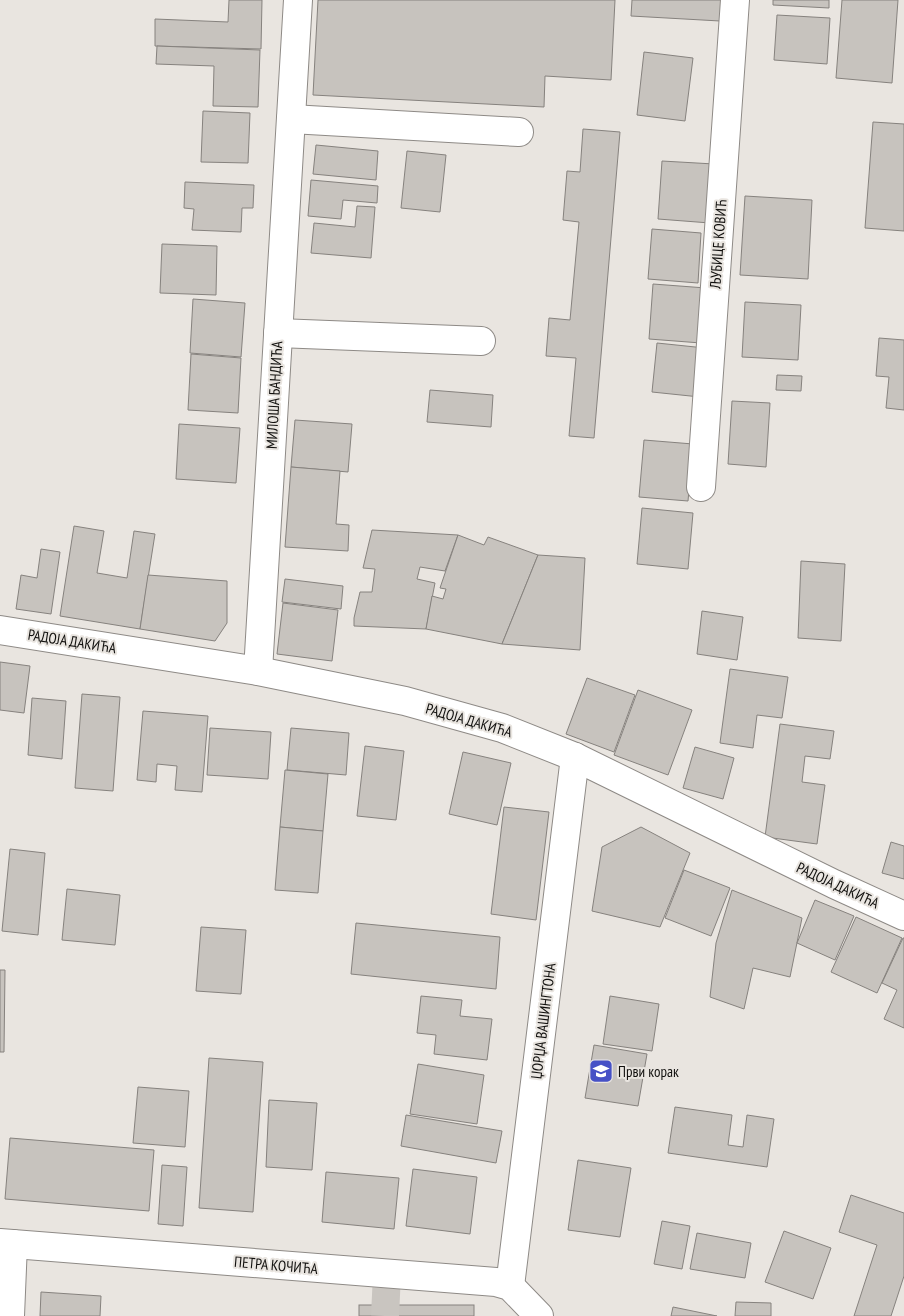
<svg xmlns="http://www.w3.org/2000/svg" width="904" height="1316" viewBox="0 0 904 1316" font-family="'PT Sans Narrow',sans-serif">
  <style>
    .building { fill: #c7c3be; stroke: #86827e }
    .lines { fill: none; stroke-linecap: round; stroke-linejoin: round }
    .minor-tunnel { stroke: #c9c5c0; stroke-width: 28; stroke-dasharray: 28 14; stroke-linecap: butt }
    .minor-casing { stroke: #8e8a86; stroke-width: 30 }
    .minor { stroke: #fff; stroke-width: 28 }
    .labels { text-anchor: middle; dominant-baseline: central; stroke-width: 4; stroke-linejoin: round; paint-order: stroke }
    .street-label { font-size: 15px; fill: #11100e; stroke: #e9e5e0 }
    .poi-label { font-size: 15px; fill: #11100e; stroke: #e9e5e0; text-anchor: start }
  </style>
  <rect width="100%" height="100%" fill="#e9e5e0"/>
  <g class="building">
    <path d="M229 0H262L261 49 155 46V19L228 22Z"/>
    <path d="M318 0H615L611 80 545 76 544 107 313 95Z"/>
    <path d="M632 0H722L720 21 631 16Z"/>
    <path d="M773 0H829V8L773 5Z"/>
    <path d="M842 0H898L892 83 836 78Z"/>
    <path d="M777 15 830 18 827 64 774 60Z"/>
    <path d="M157 46 260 50 258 107 213 106 214 66 156 64Z"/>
    <path d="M644 52 693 58 685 121 637 115Z"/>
    <path d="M203 111 250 113 248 163 201 162Z"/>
    <path d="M873 122 904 124V231L865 228Z"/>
    <path d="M583 129 620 132 594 438 569 436 576 358 546 356 549 318 570 320 579 222 563 220 567 171 580 172Z"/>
    <path d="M316 145 378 151 376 180 313 174Z"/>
    <path d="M407 151 446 155 440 212 401 208Z"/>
    <path d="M662 161 714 164 710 223 658 219Z"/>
    <path d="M311 180 378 186 377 203 343 200 341 219 308 216Z"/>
    <path d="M185 182 254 185 253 208H242L241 232 192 230 194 209 184 208Z"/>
    <path d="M745 196 812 200 808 279 740 275Z"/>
    <path d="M357 206 375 207 371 258 311 253 314 223 355 227Z"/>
    <path d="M652 229 701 233 698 283 648 279Z"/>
    <path d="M162 244 217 246 216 295 160 293Z"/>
    <path d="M653 284 706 288 701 343 649 339Z"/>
    <path d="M193 299 245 303 241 357 190 353Z"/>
    <path d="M745 302 801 305 798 360 742 357Z"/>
    <path d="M879 338 904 340V410L886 408 889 377 876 376Z"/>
    <path d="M657 343 705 348 700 397 652 392Z"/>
    <path d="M191 354 241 358 238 413 188 410Z"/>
    <path d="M777 375 802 376 801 391 776 390Z"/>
    <path d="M430 390 493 395 491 427 427 422Z"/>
    <path d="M732 401 770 403 766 467 728 464Z"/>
    <path d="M295 420 352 424 348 472 291 467Z"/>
    <path d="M179 424 240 428 236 483 176 479Z"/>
    <path d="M644 440 693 444 688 501 639 497Z"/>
    <path d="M291 467 340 471 336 524 349 525 348 551 285 547Z"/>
    <path d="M642 508 693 513 688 569 637 564Z"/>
    <path d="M74 526 104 531 97 573 127 578 134 531 155 534 140 629 60 616Z"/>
    <path d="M372 530 458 535 445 571 420 567 417 579 435 583 426 629 354 626V618L360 592H372L375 569 363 568Z"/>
    <path d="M458 535 484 545 488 537 538 555 502 644 426 629 432 596 443 599 446 589 440 588Z"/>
    <path d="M41 549 60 552 51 614 16 609 21 575 37 578Z"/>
    <path d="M538 555 585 558 580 650 502 644Z"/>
    <path d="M801 561 845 564 841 641 798 638Z"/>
    <path d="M148 575 227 581V623L215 641 140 629Z"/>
    <path d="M285 579 343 586 341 609 282 602Z"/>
    <path d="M283 603 338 610 332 661 277 654Z"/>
    <path d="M702 611 743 617 737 660 697 654Z"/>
    <path d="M0 662 30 666 24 713 0 710Z"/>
    <path d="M730 669 788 677 782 718 757 715 753 748 720 743Z"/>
    <path d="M587 678 635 695 614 752 566 734Z"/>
    <path d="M638 690 692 710 668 775 614 755Z"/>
    <path d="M82 694 120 697 113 791 75 788Z"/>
    <path d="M32 698 66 701 62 759 28 755Z"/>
    <path d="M143 711 208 716 202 792 175 790 177 766 157 764 156 782 137 780Z"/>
    <path d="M780 724 834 731 830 759 805 756 802 782 825 785 817 844 765 837Z"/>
    <path d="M210 728 271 732 268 779 207 775Z"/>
    <path d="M291 728 349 733 346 775 287 770Z"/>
    <path d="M365 746 404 751 396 820 357 816Z"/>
    <path d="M695 747 734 758 723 799 683 788Z"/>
    <path d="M463 752 511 763 497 825 449 814Z"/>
    <path d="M285 770 328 774 323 831 280 827Z"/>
    <path d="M504 807 549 812 536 920 491 914Z"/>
    <path d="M280 827 323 831 318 893 275 890Z"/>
    <path d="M641 827 690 853 660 927 592 911 602 847Z"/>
    <path d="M891 842 904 846V879L882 873Z"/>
    <path d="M10 849 45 853 38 935 2 931Z"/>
    <path d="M684 870 730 888 711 936 665 918Z"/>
    <path d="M67 889 120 895 115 945 62 940Z"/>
    <path d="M732 890 802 918 790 977 753 968 744 1009 710 997 716 943Z"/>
    <path d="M815 900 854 916 835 960 797 943Z"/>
    <path d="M856 917 902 938 877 993 831 972Z"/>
    <path d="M356 923 500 937 496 989 351 974Z"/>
    <path d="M201 927 246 930 241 994 196 991Z"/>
    <path d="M903 938H904V1028L884 1019 897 990 882 983Z"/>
    <path d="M0 970H5L4 1052H0Z"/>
    <path d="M421 996 462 1000 460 1016 492 1019 487 1060 434 1054 436 1035 417 1033Z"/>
    <path d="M610 996 659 1004 652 1051 603 1044Z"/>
    <path d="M594 1045 647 1054 638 1106 585 1098Z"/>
    <path d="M209 1058 263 1062 253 1212 199 1208Z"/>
    <path d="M418 1064 484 1075 477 1124 410 1114Z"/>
    <path d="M138 1087 189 1091 185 1147 133 1143Z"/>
    <path d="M269 1100 317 1103 312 1170 266 1167Z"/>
    <path d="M675 1107 732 1115 728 1145 743 1147 747 1115 774 1119 767 1167 668 1153Z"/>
    <path d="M406 1115 502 1131 496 1163 401 1146Z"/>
    <path d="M10 1138 154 1150 149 1211 5 1199Z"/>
    <path d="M578 1160 631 1168 620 1237 568 1230Z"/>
    <path d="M162 1165 187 1167 183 1226 158 1224Z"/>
    <path d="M413 1169 477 1177 470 1234 406 1226Z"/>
    <path d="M326 1172 399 1178 394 1229 322 1222Z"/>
    <path d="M851 1195 904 1213V1276L891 1316H854L877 1245 839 1232Z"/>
    <path d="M662 1221 690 1226 682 1269 654 1264Z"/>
    <path d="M784 1231 831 1248 813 1299 765 1282Z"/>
    <path d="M697 1233 751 1243 745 1278 690 1269Z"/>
    <path d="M41 1292 101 1296 100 1316H40Z"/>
    <path d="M736 1302 771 1303V1316H735Z"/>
    <rect x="359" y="1305" width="115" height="11"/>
    <path d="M673 1307 717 1316H671Z"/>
  </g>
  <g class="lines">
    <path class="minor-tunnel" d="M385 1316 387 1274"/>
    <g class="minor-casing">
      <g id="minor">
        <path d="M291 119 519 132"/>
        <path d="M278 333 481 341"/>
        <path d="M701 487 735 0"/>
        <path d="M0 630 258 671 405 701 502 728 575 757 834 884 904 916"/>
        <path d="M258 671 298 0"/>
        <path d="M0 1243 496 1282 510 1286 539 1316"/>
        <path d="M510 1286 575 757"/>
        <path d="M10 1316 13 1244"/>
      </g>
    </g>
    <use href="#minor" class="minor"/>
  </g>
  <defs>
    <g id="school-square" transform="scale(1.25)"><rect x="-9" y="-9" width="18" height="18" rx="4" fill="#4651c6" stroke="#e9e5e0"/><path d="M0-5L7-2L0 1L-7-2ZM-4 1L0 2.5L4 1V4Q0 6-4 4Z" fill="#fff"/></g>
  </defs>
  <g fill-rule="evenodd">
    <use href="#school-square" x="601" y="1071"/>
  </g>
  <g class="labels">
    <g class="street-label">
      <text transform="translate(718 244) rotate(-86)">ЉУБИЦЕ КОВИЋ</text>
      <text transform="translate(274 395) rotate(-87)">МИЛОША БАНДИЋА</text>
      <text transform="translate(72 641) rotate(9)">РАДОЈА ДАКИЋА</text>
      <text transform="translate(469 720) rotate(16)">РАДОЈА ДАКИЋА</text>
      <text transform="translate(838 885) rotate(25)">РАДОЈА ДАКИЋА</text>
      <text transform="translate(543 1021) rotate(-83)">ЏОРЏА ВАШИНГТОНА</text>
      <text transform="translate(276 1265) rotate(5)">ПЕТРА КОЧИЋА</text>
    </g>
    <g class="poi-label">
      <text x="618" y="1071">Први корак</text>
    </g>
  </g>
</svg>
